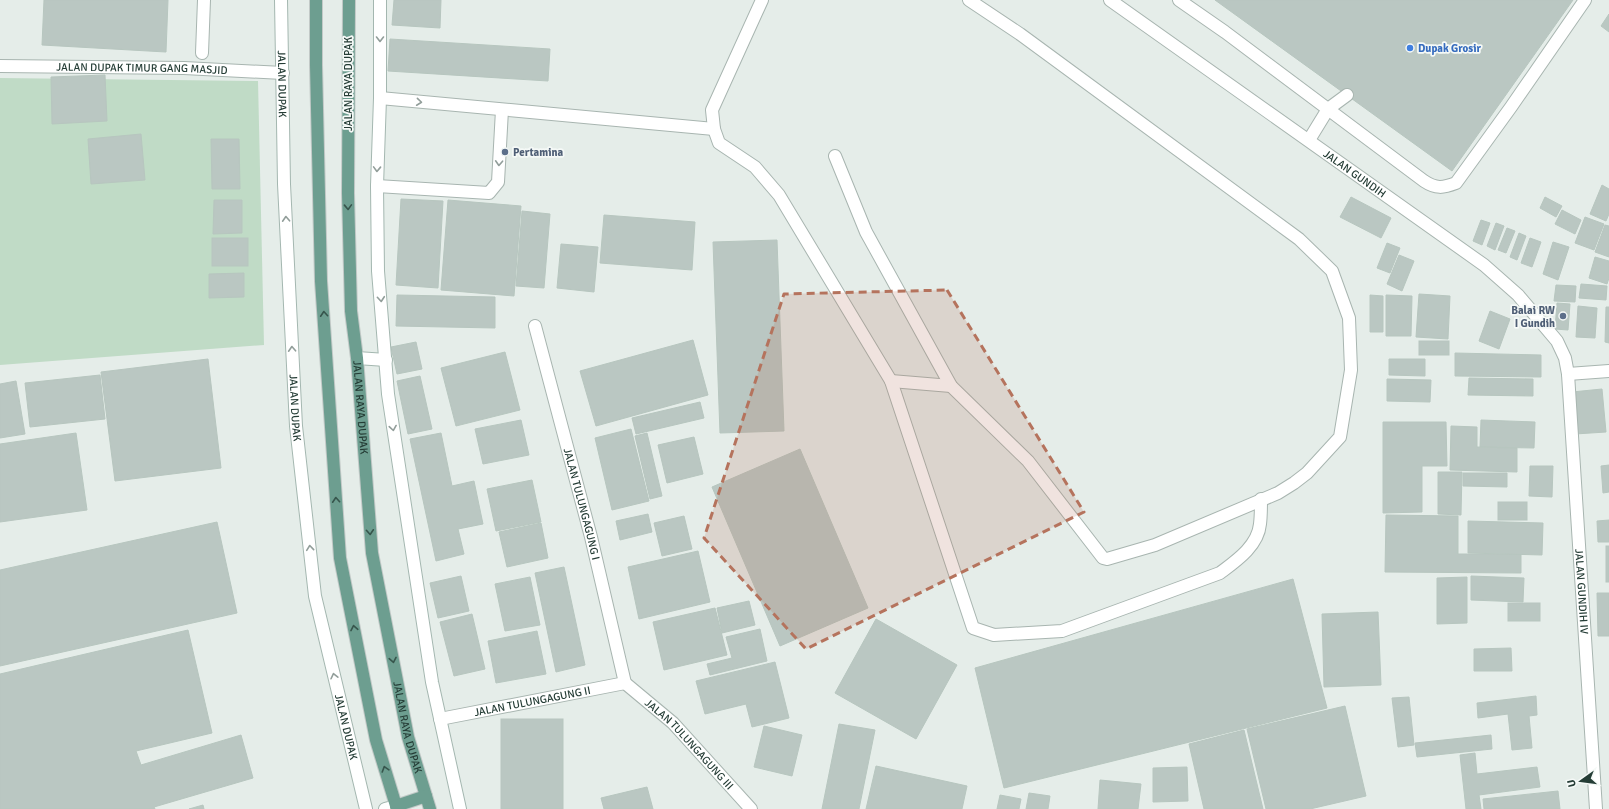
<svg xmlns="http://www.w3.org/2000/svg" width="1609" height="809" viewBox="0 0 1609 809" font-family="Signika,sans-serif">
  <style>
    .green { fill: #c0dbc6 }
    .building { fill: #bac7c2; stroke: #b7c6bf }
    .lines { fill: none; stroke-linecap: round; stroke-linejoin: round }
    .service-casing { stroke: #a8b5b0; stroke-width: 14 }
    .minor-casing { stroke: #a8b5b0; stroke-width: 14 }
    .secondary-casing { stroke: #a4b7b0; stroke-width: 14 }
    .primary-casing { stroke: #c2c9c7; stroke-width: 14 }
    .service { stroke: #fff; stroke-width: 12 }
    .minor { stroke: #fff; stroke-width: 12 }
    .secondary { stroke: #fff; stroke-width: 12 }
    .primary { stroke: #6d9e90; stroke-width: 12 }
    .oneway { stroke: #929e9a }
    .oneway2 { stroke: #37554c }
    .marked { fill: #b5735d; fill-opacity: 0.2; stroke: #b5735d; stroke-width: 3; stroke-dasharray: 8 5; stroke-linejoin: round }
    .shop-dot { fill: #3f7fe0; stroke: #f5f9f7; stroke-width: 1.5 }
    .service-dot { fill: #5c6f8a; stroke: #f5f9f7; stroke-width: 1.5 }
    .labels { text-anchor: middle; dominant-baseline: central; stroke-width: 3.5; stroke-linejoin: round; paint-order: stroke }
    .shop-label { font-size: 11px; font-weight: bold; fill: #366cbe; stroke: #f5f9f7; text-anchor: start }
    .street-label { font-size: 11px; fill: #253d36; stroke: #f5f9f7 }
    .service-label { font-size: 11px; font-weight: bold; fill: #4e5e75; stroke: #f5f9f7; text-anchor: start }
  </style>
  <rect width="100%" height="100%" fill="#e5ede9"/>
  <path class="green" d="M0 78 258 81 264 345 0 365Z"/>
  <g class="building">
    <path d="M44 0H168L166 52 42 45Z"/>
    <path d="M394 0H441L440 28 392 25Z"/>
    <path d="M1215 0H1573L1452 171Z"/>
    <path d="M1609 14V32L1601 26Z"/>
    <path d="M390 39 550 49 548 81 388 71Z"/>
    <path d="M105 75 107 121 52 124 51 77Z"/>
    <path d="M141 134 145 180 91 184 88 139Z"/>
    <path d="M211 139H239L240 189H212Z"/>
    <path d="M1602 185 1609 189V214L1606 221 1590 214Z"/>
    <path d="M1351 197 1391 218 1381 238 1340 217Z"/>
    <path d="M1545 197 1562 206 1556 217 1540 208Z"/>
    <path d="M401 199 443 201 438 288 396 285Z"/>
    <path d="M214 200H242V233L213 234Z"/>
    <path d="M448 200 521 206 514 296 441 290Z"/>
    <path d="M1562 210 1581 220 1575 234 1555 224Z"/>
    <path d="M522 211 550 214 544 288 516 286Z"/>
    <path d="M604 215 695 222 692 270 600 263Z"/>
    <path d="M1585 217 1604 224 1594 250 1575 243Z"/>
    <path d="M1481 220 1490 223 1482 245 1473 241Z"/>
    <path d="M1496 223 1504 226 1495 250 1487 246Z"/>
    <path d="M1605 225 1609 226V257L1595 252Z"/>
    <path d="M1507 228 1515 231 1506 253 1498 250Z"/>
    <path d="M1519 233 1526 236 1517 260 1510 257Z"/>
    <rect x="212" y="238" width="36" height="28"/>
    <path d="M1530 238 1541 242 1532 267 1521 263Z"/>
    <path d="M777 240 784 431 720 433 713 242Z"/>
    <path d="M1553 242 1569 247 1558 280 1543 274Z"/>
    <path d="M1387 243 1400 248 1390 273 1377 268Z"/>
    <path d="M561 244 598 247 594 292 557 288Z"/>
    <path d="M1399 255 1414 261 1402 291 1387 284Z"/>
    <path d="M1595 257 1609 261V278L1607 284 1589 278Z"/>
    <path d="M244 273V297L209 298V274Z"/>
    <path d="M1581 284 1607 286 1606 300 1579 298Z"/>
    <path d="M1556 285 1576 286 1575 302 1554 301Z"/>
    <path d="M1419 294 1450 296 1448 339 1416 337Z"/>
    <path d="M397 295 495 297V328L396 326Z"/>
    <path d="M1370 295 1383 296V332H1370Z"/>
    <path d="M1386 295 1412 296 1411 336H1386Z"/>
    <path d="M1557 303 1570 304 1568 330 1555 329Z"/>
    <path d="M1578 306 1597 308 1595 338 1576 337Z"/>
    <path d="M1606 307H1609V343L1605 342Z"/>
    <path d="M1490 311 1510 319 1499 349 1479 341Z"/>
    <path d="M693 340 708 395 596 426 580 371Z"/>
    <rect x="1419" y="341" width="30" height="14"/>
    <path d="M416 342 422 369 397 374 391 347Z"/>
    <path d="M505 352 520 410 456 426 441 368Z"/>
    <path d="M1455 353 1541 355V377L1455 376Z"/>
    <path d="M208 359 221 468 115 481 101 372Z"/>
    <path d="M1389 359H1425V376L1389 375Z"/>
    <path d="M100 375 105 419 30 427 25 383Z"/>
    <path d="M420 376 432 429 408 434 397 381Z"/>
    <path d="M1469 378 1533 379V396L1468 395Z"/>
    <path d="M1387 379 1431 380 1430 402 1387 401Z"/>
    <path d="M16 381 25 434 0 438V384Z"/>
    <path d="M1602 389 1606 432 1575 434 1572 392Z"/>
    <path d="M700 402 704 418 636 434 632 418Z"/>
    <path d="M521 420 529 455 483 464 475 429Z"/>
    <path d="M1481 420 1535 422 1534 448 1480 447Z"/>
    <path d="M1383 422H1446L1447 466H1422V512L1383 513Z"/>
    <path d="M1451 426 1477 427V447L1517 448V472L1450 470Z"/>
    <path d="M631 429 649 501 612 510 595 438Z"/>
    <path d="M76 433 87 510 0 522V444Z"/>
    <path d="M441 433 452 486 474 481 483 524 458 529 464 554 436 561 410 439Z"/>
    <path d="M647 433 662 496 650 499 635 436Z"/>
    <path d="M694 437 703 474 667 483 658 445Z"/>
    <path d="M800 449 868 608 780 646 712 487Z"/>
    <path d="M1609 465V492L1603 493 1601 466Z"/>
    <path d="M1530 466H1553L1552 497 1529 496Z"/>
    <path d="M1438 472H1462L1461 515 1438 514Z"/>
    <path d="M1463 473H1507V487L1463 486Z"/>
    <path d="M532 480 541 522 496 531 487 489Z"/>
    <rect x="1498" y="502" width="29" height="18"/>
    <path d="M648 514 652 532 620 540 616 521Z"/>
    <path d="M1386 515 1458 516V554H1521V573L1385 572Z"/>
    <path d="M684 516 692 549 662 556 654 523Z"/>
    <path d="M1609 520V542H1598L1597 521Z"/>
    <path d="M1468 521 1543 523 1542 555 1468 553Z"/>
    <path d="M217 522 237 613 0 666V570Z"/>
    <path d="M541 523 548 558 507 567 499 532Z"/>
    <rect x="1606" y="546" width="3" height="36"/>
    <path d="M698 551 710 602 639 619 628 567Z"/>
    <path d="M564 567 585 665 556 672 535 573Z"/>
    <path d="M461 576 469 611 438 618 430 583Z"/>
    <path d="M1471 576 1524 578 1523 602 1471 600Z"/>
    <path d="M530 577 540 625 505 631 495 584Z"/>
    <path d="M1467 577V623L1437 624V578Z"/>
    <path d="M1293 579 1327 708 1004 788 975 668Z"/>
    <path d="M1597 593H1609V636H1598Z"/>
    <path d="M749 601 755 625 722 633 717 608Z"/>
    <rect x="1508" y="603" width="32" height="18"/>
    <path d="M715 608 727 655 664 670 653 622Z"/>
    <path d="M1378 612 1381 685 1324 687 1322 614Z"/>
    <path d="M472 614 485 669 454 676 440 622Z"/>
    <path d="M876 619 957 665 916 739 835 693Z"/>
    <path d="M760 629 767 661 710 675 707 664 732 658 726 637Z"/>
    <path d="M188 630 212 733 136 751 141 765 241 735 253 778 154 807 155 809H0V674Z"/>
    <path d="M537 631 546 674 496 683 488 641Z"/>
    <path d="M1511 648 1512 671H1474V649Z"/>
    <path d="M775 662 789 718 752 727 746 704 705 714 696 681Z"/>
    <path d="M1536 696 1537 715 1529 716 1532 748 1512 750 1508 714 1478 718 1477 703Z"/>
    <path d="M1409 697 1414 745 1398 747 1392 698Z"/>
    <path d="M1345 706 1366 796 1310 809H1266L1247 729Z"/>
    <rect x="501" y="719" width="62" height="90"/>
    <path d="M839 724 875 730 859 809H822Z"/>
    <path d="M764 726 802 735 792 776 754 767Z"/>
    <path d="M1244 730 1263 809H1204L1189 744Z"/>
    <path d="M1491 735 1492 749 1417 757 1415 743Z"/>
    <path d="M1475 753 1477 774 1537 767 1540 787 1479 795 1481 809H1466L1460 755Z"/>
    <path d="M876 766 967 786 962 809H866Z"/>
    <path d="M1187 767 1188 801 1153 802V768Z"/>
    <path d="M1100 780 1141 784 1138 809H1098Z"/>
    <path d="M647 787 653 809H604L601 798Z"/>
    <path d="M1558 791 1560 809H1484L1483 799Z"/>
    <path d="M1029 793 1050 796 1048 809H1026Z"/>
    <path d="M1000 795 1021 799 1019 809H997Z"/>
    <path d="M203 805 204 809H189Z"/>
  </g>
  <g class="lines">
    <g class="service-casing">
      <g id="service">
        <path d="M762 0 712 110 714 129 719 143 755 167 779 195 891 381 973 628 994 635 1062 631 1220 573C1236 561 1258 546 1260 524 1261 516 1261 507 1261 499"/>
        <path d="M1179 0 1225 32 1424 181C1436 189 1443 188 1456 183L1511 107 1585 0"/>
        <path d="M202 53 204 0"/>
        <path d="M380 98 714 129"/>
        <path d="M1309 140 1328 109 1347 95"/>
        <path d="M835 156 866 232 951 386 1028 461 1103 558 1107 559 1155 545 1278 493 1294 483 1307 473 1340 437 1351 370 1349 318 1332 271 1299 239 1020 34 969 0"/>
        <path d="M377 186 489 193 498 182 502 110"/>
        <path d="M891 381 951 386"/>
      </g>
    </g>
    <g class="minor-casing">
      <g id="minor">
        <path id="s1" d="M1110 0 1484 265 1518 295 1557 341 1565 358 1568 374 1596 809"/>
        <path id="s2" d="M0 66 184 68 283 73"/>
        <path id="s3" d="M535 326 591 537 625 683"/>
        <path d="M1568 374 1609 371"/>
        <path id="s4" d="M625 683 673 723 751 809"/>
        <path id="s5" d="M440 719 625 683"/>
      </g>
    </g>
    <g class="secondary-casing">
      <g id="secondary">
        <path id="s6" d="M281 0 284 184 296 426 315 596 366 809"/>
        <path d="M380 0V98L377 186 378 271 388 394 432 682 460 809"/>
        <path d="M357 358 386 360"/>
        <path d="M385 809 396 806"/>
      </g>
    </g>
    <g class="primary-casing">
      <g id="primary">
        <path d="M316 0V65L321 281 340 558 376 740 397 809"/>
        <path id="s7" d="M349 0 348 193 351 311 357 358 372 553 408 737 430 809"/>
        <path d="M396 806 426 796"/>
      </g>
    </g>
    <use href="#service" class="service"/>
    <use href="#minor" class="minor"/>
    <use href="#secondary" class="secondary"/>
    <use href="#primary" class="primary"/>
  </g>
  <defs><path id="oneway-chevron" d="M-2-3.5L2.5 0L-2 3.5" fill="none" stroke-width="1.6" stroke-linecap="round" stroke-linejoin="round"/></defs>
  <g class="oneway">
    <use href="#oneway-chevron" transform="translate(380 39) rotate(90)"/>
    <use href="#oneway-chevron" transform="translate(419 102) rotate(6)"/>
    <use href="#oneway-chevron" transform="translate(499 163) rotate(93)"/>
    <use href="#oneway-chevron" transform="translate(377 169) rotate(92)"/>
    <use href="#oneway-chevron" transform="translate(286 219) rotate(-93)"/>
    <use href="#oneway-chevron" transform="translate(381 299) rotate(85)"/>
    <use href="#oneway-chevron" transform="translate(292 349) rotate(-93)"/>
    <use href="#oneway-chevron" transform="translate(393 428) rotate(81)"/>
    <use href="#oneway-chevron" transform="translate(310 548) rotate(-96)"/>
    <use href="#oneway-chevron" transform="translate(334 676) rotate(-103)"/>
  </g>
  <g class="oneway2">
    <use href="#oneway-chevron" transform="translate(348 207) rotate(88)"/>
    <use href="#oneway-chevron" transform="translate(324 314) rotate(-94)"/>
    <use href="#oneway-chevron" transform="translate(336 500) rotate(-94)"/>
    <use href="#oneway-chevron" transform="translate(370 532) rotate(86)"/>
    <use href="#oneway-chevron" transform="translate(354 628) rotate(-101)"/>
    <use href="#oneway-chevron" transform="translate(393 660) rotate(79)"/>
    <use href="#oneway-chevron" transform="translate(385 769) rotate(-107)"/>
  </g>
  <path class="marked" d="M947 290 1084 512 806 649 704 538 784 294Z"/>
  <circle class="shop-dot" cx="1410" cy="48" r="4"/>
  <g class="service-dot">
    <circle cx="505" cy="152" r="4"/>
    <circle cx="1563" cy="316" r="4"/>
  </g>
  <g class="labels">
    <g class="shop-label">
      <text x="1418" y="48">Dupak Grosir</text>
    </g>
    <g class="street-label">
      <text stroke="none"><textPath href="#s2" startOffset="142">JALAN DUPAK TIMUR GANG MASJID</textPath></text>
      <text stroke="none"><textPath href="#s6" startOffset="84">JALAN DUPAK</textPath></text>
      <text transform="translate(348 84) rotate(-90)">JALAN RAYA DUPAK</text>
      <text stroke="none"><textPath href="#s1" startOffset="300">JALAN GUNDIH</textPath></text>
      <text stroke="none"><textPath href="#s6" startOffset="408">JALAN DUPAK</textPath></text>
      <text stroke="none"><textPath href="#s7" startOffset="408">JALAN RAYA DUPAK</textPath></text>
      <text stroke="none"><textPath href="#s3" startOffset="184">JALAN TULUNGAGUNG I</textPath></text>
      <text stroke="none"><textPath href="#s1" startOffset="817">JALAN GUNDIH IV</textPath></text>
      <text stroke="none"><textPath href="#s5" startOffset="94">JALAN TULUNGAGUNG II</textPath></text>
      <text stroke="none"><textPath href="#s6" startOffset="732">JALAN DUPAK</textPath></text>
      <text stroke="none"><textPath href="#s7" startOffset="732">JALAN RAYA DUPAK</textPath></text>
      <text stroke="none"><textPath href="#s4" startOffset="89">JALAN TULUNGAGUNG III</textPath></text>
    </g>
    <g class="service-label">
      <text x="513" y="152">Pertamina</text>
      <text x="1555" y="310" text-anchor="end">Balai RW<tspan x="1555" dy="13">I Gundih</tspan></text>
    </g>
  </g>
  <g transform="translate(1581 781) rotate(256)" stroke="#f5f9f7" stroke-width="3" paint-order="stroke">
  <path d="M0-3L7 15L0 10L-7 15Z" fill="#253d36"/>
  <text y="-6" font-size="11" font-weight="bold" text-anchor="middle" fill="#253d36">U</text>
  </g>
</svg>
